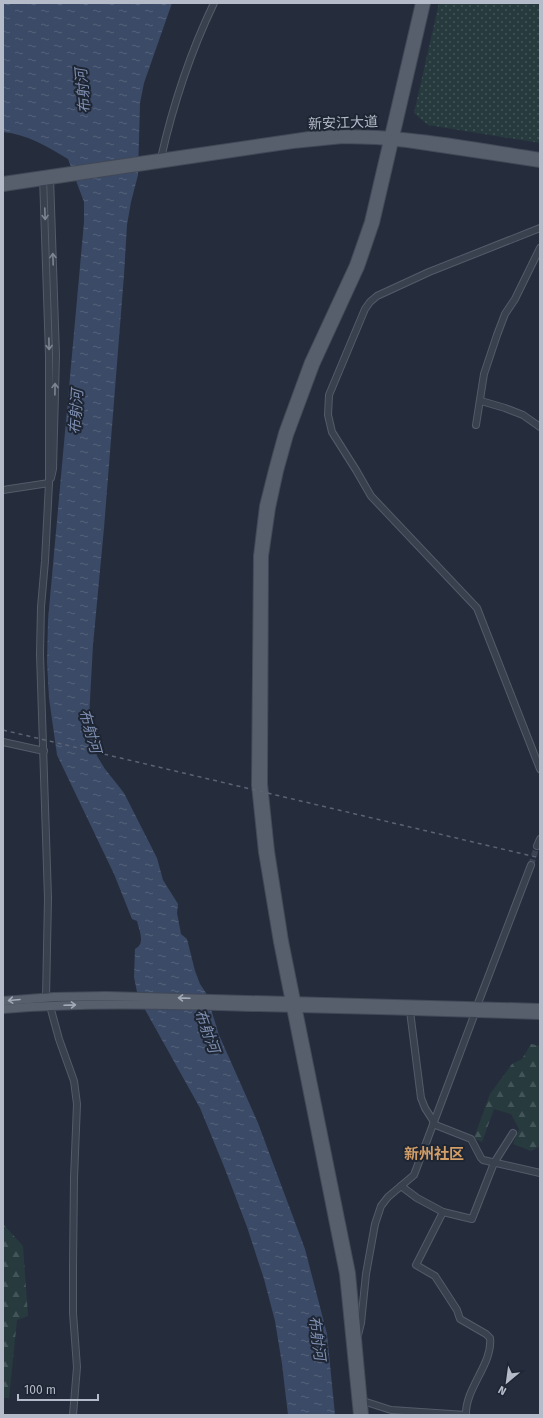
<svg xmlns="http://www.w3.org/2000/svg" width="543" height="1418" viewBox="0 0 543 1418" font-family="'Fira Sans','Noto Sans SC',sans-serif">
  <style>
    .forest { fill: url(#forest-firs) }
    .park { fill: url(#park-dots) }
    .water { fill: url(#water-ripples) }
    .lines { fill: none; stroke-linecap: round; stroke-linejoin: round }
    .minor-tunnel { stroke: #3b4252; stroke-width: 6; stroke-dasharray: 6 3; stroke-linecap: butt }
    .minor-casing { stroke: #545b69; stroke-width: 8 }
    .major-casing { stroke: #424957; stroke-width: 10 }
    .minor { stroke: #39404e; stroke-width: 6 }
    .major { stroke: #575f6d; stroke-width: 8 }
    .rail { stroke: #5b6374; stroke-width: 1.5; stroke-dasharray: 4 4; stroke-linecap: butt }
    .oneway { stroke: #7d8492 }
    .oneway2 { stroke: #a2a9b7 }
    .labels { text-anchor: middle; dominant-baseline: central; stroke-width: 4; stroke-linejoin: round; paint-order: stroke }
    .street-label { font-size: 14px; fill: #b5bbc9; stroke: #1e2533 }
    .water-label { font-size: 15px; font-style: italic; fill: #7d8eb0; stroke: #1e2533 }
    .neighbourhood-label { font-size: 15px; font-weight: bold; fill: #d29d66; stroke: #1e2533 }
  </style>
  <defs>
    <pattern id="forest-firs" width="22" height="20" patternUnits="userSpaceOnUse"><rect width="22" height="20" fill="#273a3e"/><path d="M5 1l3.5 6h-7zM16 11l3.5 6h-7z" fill="#445559"/></pattern>
    <pattern id="park-dots" width="8" height="8" patternUnits="userSpaceOnUse"><rect width="8" height="8" fill="#273a3e"/><path d="M2 2h.1M6 6h.1" fill="none" stroke="#445559" stroke-width="1.8" stroke-linecap="round"/></pattern>
    <pattern id="water-ripples" width="26" height="14" patternUnits="userSpaceOnUse"><rect width="26" height="14" fill="#3b4a66"/><path d="M2 4q2-2 4 0t4 0M15 11q2-2 4 0t4 0" fill="none" stroke="#55627b"/></pattern>
  </defs>
  <rect width="100%" height="100%" fill="#252d3d"/>
  <g class="forest">
    <path d="M531 1044 540 1046V1146L531 1151 513 1144 519 1129 511 1114 494 1109 482 1142 474 1138 490 1094 512 1064 522 1059Z"/>
    <path d="M3 1224 23 1246 28 1316 17 1320 9 1398H3Z"/>
  </g>
  <path class="park" d="M439 3H540V143L428 125 414 113Z"/>
  <path class="water" d="M3 3H172L144 83 140 103 138 175 131 202 127 225 124 275 104 528 93 645 89 718 92 738 97 756 105 769 124 793 157 858 163 880 178 904 177 913 181 934 187 939 195 971 200 984 206 993 219 1035 258 1123 305 1249 327 1334 335 1415H288L282 1364 275 1321 264 1279 247 1227 225 1169 200 1108 138 997 134 977 135 949C146 944 139 930 137 921L132 919 114 874 57 755 49 698 47 662 48 620 84 222V202L68 159C48 147 27 134 3 132Z"/>
  <g class="lines">
    <path class="minor-tunnel" d="M531 865 537 846"/>
    <g class="minor-casing">
      <g id="minor">
        <path d="M161 158C173 105 190 53 214 3"/>
        <path d="M43 177 49 355V483L45 561 41 607 40 654 48 898 46 998"/>
        <path d="M50 177 56 355 53 469 51 478"/>
        <path d="M540 228 429 272 377 296 370 302 365 309 329 395 328 415 332 432 356 470 371 496 477 608 540 769"/>
        <path d="M481 401 505 408 523 415 540 427"/>
        <path d="M476 425 484 374 497 335 505 314 515 299 540 248"/>
        <path d="M3 490 49 483"/>
        <path d="M3 742 44 751"/>
        <path d="M537 846 540 839"/>
        <path d="M50 1006 59 1039 74 1081 77 1104 74 1178 73 1265V1313L77 1367 73 1415"/>
        <path d="M477 1006 531 865"/>
        <path d="M410 1011 421 1098 425 1108 434 1122"/>
        <path d="M433 1124 471 1139 481 1158 483 1160 540 1173"/>
        <path d="M401 1186 417 1198 443 1212 416 1265 435 1276 457 1310 460 1319 486 1334 490 1338C493 1364 465 1388 466 1415"/>
        <path d="M443 1212 472 1219 494 1163 513 1133"/>
        <path d="M358 1335 361 1323 366 1274 375 1224 381 1206 388 1197 414 1175 475 1013"/>
        <path d="M363 1401 391 1410 466 1415"/>
      </g>
    </g>
    <g class="major-casing">
      <g id="major">
        <path d="M3 181 309 136C387 129 463 145 540 157"/>
        <path d="M3 187 293 144 343 139 377 140 407 143 540 163"/>
        <path d="M3 1001 54 997 106 996 540 1008"/>
        <path d="M3 1009C88 1002 174 1005 259 1007 353 1009 446 1012 540 1015"/>
        <path d="M358 1415 344 1274 278 942 263 852 256 785 258 556 264 506 273 470 283 433 309 362 354 265 369 222 420 3"/>
        <path d="M364 1415 351 1273 284 941 270 851 263 784 264 556 271 508 279 471 289 435 315 365 360 267 375 223 426 3"/>
      </g>
    </g>
    <use href="#minor" class="minor"/>
    <use href="#major" class="major"/>
    <path class="rail" d="M3 730 540 858"/>
  </g>
  <defs><path id="oneway-shaft" d="M-6 0H5M1.5-3L5.5 0L1.5 3" fill="none" stroke-width="1.6" stroke-linecap="round" stroke-linejoin="round"/></defs>
  <g class="oneway">
    <use href="#oneway-shaft" transform="translate(45 214) rotate(88)"/>
    <use href="#oneway-shaft" transform="translate(53 259) rotate(-92)"/>
    <use href="#oneway-shaft" transform="translate(49 344) rotate(89)"/>
    <use href="#oneway-shaft" transform="translate(55 389) rotate(-89)"/>
  </g>
  <g class="oneway2">
    <use href="#oneway-shaft" transform="translate(184 998) rotate(-178)"/>
    <use href="#oneway-shaft" transform="translate(14 1000) rotate(175)"/>
    <use href="#oneway-shaft" transform="translate(70 1005) rotate(-2)"/>
  </g>
  <g class="labels">
    <g class="street-label">
      <text transform="translate(343 123) rotate(-2)">新安江大道</text>
    </g>
    <g class="water-label">
      <text transform="translate(83 91) rotate(-95)">布射河</text>
      <text transform="translate(76 412) rotate(-86)">布射河</text>
      <text transform="translate(90 731) rotate(74)">布射河</text>
      <text transform="translate(207 1031) rotate(70)">布射河</text>
      <text transform="translate(317 1338) rotate(82)">布射河</text>
    </g>
    <g class="neighbourhood-label">
      <text x="434" y="1154">新州社区</text>
    </g>
  </g>
  <rect width="543" height="1418" fill="none" stroke="#b5bbc9" stroke-width="8"/>
  <g transform="translate(507 1382) rotate(209)" stroke="#1e2533" stroke-width="3" paint-order="stroke">
  <path d="M0-3L7 15L0 10L-7 15Z" fill="#b5bbc9"/>
  <text y="-6" font-size="11" font-weight="bold" text-anchor="middle" fill="#b5bbc9">N</text>
  </g>
  <path d="M18 1394v6h80v-6" fill="none" stroke="#b5bbc9" stroke-width="2"/>
  <text x="24" y="1394" font-size="12" fill="#b5bbc9" stroke="#1e2533" stroke-width="3" paint-order="stroke">100 m</text>
</svg>
